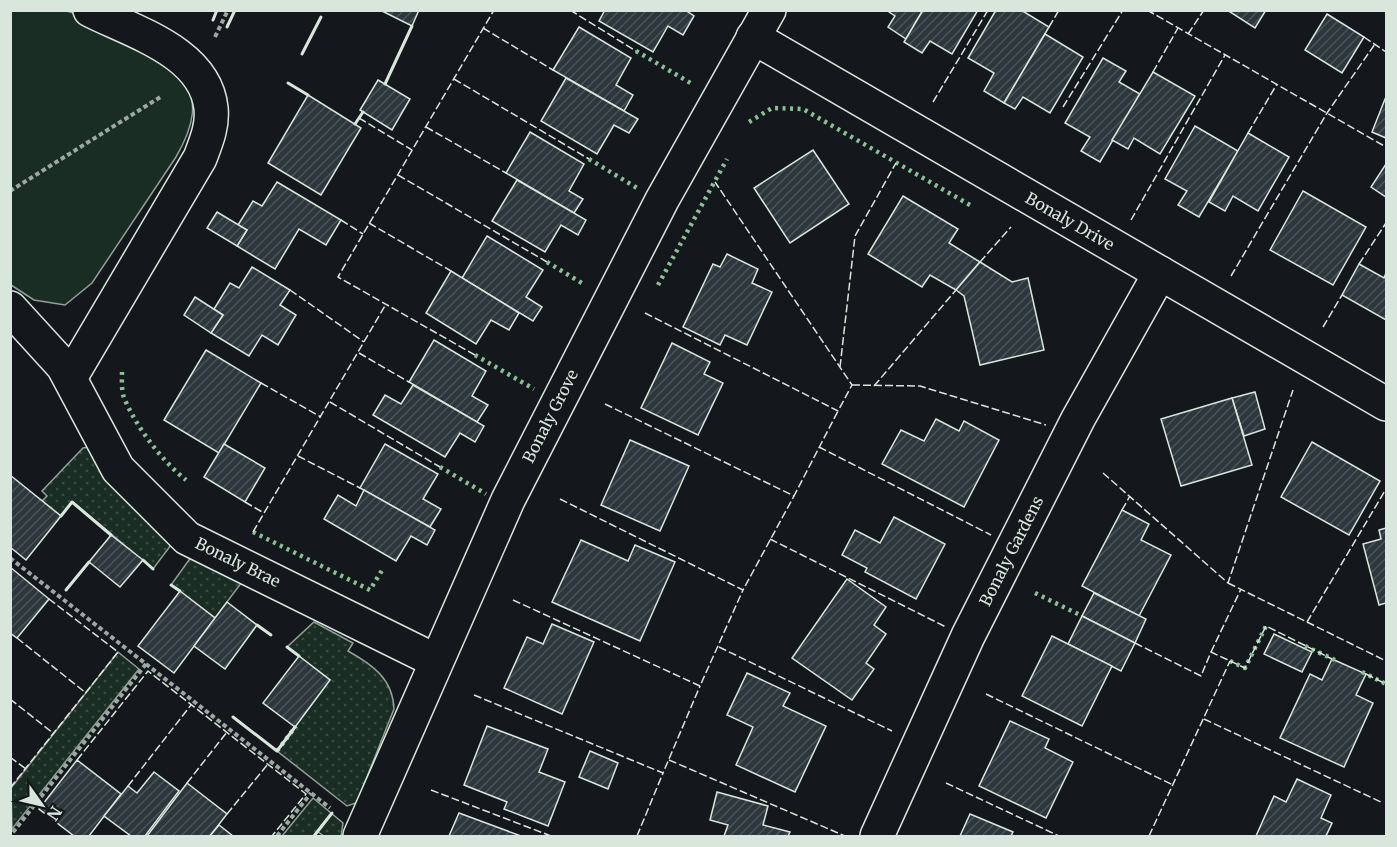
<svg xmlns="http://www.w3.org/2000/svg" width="1397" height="847" viewBox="0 0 1397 847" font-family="Merriweather,serif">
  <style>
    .grass { fill: #1a2d24; stroke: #939e99; stroke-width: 1.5 }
    .park { fill: url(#park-dots); stroke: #939e99; stroke-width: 1.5 }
    .building { fill: url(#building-hatch); stroke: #d8e6dc; stroke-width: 1.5 }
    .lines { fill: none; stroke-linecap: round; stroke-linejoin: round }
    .minor-casing { stroke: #d8e6dc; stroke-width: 36 }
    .path { stroke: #9da8a2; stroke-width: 4; stroke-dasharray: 4.5 3; stroke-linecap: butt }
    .minor { stroke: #14181c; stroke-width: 33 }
    .hedge { stroke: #8ac095; stroke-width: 4.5; stroke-dasharray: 3 4.5; stroke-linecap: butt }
    .fence { stroke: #d8e6dc; stroke-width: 1.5; stroke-dasharray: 8 3; stroke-linecap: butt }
    .wall { stroke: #d8e6dc; stroke-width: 3 }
    .labels { text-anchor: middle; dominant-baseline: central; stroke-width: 4.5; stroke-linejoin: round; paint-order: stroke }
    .street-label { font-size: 16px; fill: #d8e6dc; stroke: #14181c }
  </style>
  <defs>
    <pattern id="park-dots" width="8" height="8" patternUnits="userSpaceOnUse" patternTransform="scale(1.5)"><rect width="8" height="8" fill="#1a2d24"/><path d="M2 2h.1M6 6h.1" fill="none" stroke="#3b4b43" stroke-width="1.8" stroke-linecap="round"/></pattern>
    <pattern id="building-hatch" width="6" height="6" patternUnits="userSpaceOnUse" patternTransform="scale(1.5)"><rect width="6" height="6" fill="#2c363c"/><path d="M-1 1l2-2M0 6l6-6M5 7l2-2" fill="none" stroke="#4a5358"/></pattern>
  </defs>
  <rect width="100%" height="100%" fill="#14181c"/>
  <path class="grass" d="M10 11C28 11 49 7 66 11 83 14 103 30 119 38 176 68 217 86 176 157L92 283 65 305 34 300 11 285Z"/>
  <g class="park">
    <path d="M89 447 174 541 153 569 73 502 61 516 42 501 47 496 42 491 83 448Z"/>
    <path d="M194 553 242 582 215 618 171 585Z"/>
    <path d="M314 622 353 643 348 651C373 665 393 679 394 709L359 797 356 803 347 806 277 751 330 680 287 647Z"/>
    <path d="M118 652 139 669 12 829 11 788Z"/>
    <path d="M313 798 343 823 341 836H324L318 832 314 836H282Z"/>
  </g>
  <g class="building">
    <path d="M380 10H419L412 26Z"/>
    <path d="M605 10H685L694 16 683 35 668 26 653 52 599 21Z"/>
    <path d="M886 10H923L906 39 888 27 895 16Z"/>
    <path d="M923 10H978L952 54 930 41 922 53 904 42Z"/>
    <path d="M996 10H1021L1049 27 1004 103 984 91 994 73 968 58Z"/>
    <path d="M1227 10H1266L1255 28Z"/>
    <path d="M1327 14 1364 37 1342 73 1305 50Z"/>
    <path d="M579 27 631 58 616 85 633 95 624 111 553 70Z"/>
    <path d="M1045 34 1083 57 1050 113 1023 97 1015 109 1004 103Z"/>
    <path d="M1103 58 1126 71 1119 82 1140 94 1100 162 1081 151 1090 137 1065 123Z"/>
    <path d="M1153 72 1195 96 1160 154 1134 138 1128 149 1112 140Z"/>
    <path d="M566 78 638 119 629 133 614 125 597 154 541 121Z"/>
    <path d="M378 80 410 99 392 130 360 110Z"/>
    <path d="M308 95 361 128 321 195 268 163Z"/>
    <path d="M1385 99 1386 100V138L1372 132Z"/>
    <path d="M1195 126 1238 151 1199 217 1178 205 1187 191 1165 179Z"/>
    <path d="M530 132 584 164 569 191 583 199 574 213 506 173Z"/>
    <path d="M1248 133 1289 157 1258 211 1233 196 1225 211 1209 202Z"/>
    <path d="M813 150 849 204 790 243 754 188Z"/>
    <path d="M1386 164V197L1371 187Z"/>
    <path d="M517 180 586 220 578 235 561 225 545 252 492 221Z"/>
    <path d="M277 182 341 220 326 245 299 229 275 269 237 246 247 230 238 225 253 201 262 206Z"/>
    <path d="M1303 191 1366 227 1333 285 1270 250Z"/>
    <path d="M903 196 958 229 949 243 980 262 956 290 930 275 922 287 868 254Z"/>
    <path d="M217 212 247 230 237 246 207 228Z"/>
    <path d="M487 236 543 270 526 297 542 307 533 321 462 278Z"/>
    <path d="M727 254 758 269 752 283 772 292 747 345 725 335 720 345 683 327 713 264 720 267Z"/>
    <path d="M980 262 1012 282 1028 278 1044 350 980 365 964 296 956 290Z"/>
    <path d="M1359 264 1384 278 1386 273V320L1342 295Z"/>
    <path d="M252 267 290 290 280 305 296 315 278 345 262 335 249 356 211 333 223 315 214 309 230 283 239 288Z"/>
    <path d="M451 271 519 313 509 330 491 320 476 344 426 313Z"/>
    <path d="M195 297 223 315 211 333 184 315Z"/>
    <path d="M434 340 486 371 472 396 488 405 477 422 409 382Z"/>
    <path d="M672 343 710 362 704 374 723 383 698 435 641 408Z"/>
    <path d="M206 350 261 383 219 453 164 420Z"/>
    <path d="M413 385 484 426 475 442 460 433 445 457 373 415 385 395 401 404Z"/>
    <path d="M1255 392 1265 429 1244 436 1232 398Z"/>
    <path d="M1232 398 1252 465 1181 486 1161 419Z"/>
    <path d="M936 419 959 431 964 421 999 440 964 507 882 464 901 430 924 441Z"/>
    <path d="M630 440 689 466 660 531 601 505Z"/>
    <path d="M1312 442 1380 481 1349 535 1281 497Z"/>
    <path d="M224 444 265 468 245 502 204 477Z"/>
    <path d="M385 444 438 474 423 499 441 509 430 527 360 488Z"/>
    <path d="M10 475 61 516 26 560 10 547Z"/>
    <path d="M364 490 435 530 427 545 411 536 396 561 324 519 338 495 356 506Z"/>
    <path d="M1122 510 1149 524 1141 540 1171 555 1139 616 1082 586Z"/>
    <path d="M894 517 945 544 916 599 865 572 867 568 842 555 855 530 880 543Z"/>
    <path d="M1386 528V603L1379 605 1363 544 1381 539 1379 530Z"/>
    <path d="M111 535 143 560 120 587 89 562Z"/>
    <path d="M581 540 628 561 635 545 675 562 640 641 552 602Z"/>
    <path d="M10 567 49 599 17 638 10 633Z"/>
    <path d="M847 579 886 607 874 625 886 634 866 663 874 669 852 700 792 658Z"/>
    <path d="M180 591 215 618 174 673 138 646Z"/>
    <path d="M1094 593 1146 619 1135 643 1082 616Z"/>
    <path d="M227 602 257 625 225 669 194 646Z"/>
    <path d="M1082 616 1135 643 1121 671 1068 644Z"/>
    <path d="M552 624 594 642 562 714 504 688 527 637 543 644Z"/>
    <path d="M1274 634 1312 652 1302 672 1264 654Z"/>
    <path d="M1052 636 1112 666 1082 726 1022 696Z"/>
    <path d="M299 656 330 680 295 727 263 703Z"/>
    <path d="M1332 659 1366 674 1356 695 1373 703 1344 767 1280 738 1310 674 1322 680Z"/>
    <path d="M747 673 790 693 783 706 826 726 795 792 736 765 753 727 727 715Z"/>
    <path d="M1010 721 1049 739 1045 748 1073 762 1046 818 979 786Z"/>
    <path d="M487 726 548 749 539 772 565 782 548 826 504 809 507 802 464 785Z"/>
    <path d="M590 751 618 763 608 789 579 777Z"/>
    <path d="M77 760 121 794 89 836H74L39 809Z"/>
    <path d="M154 772 179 791 145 836H131L104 816 128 786 137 793Z"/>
    <path d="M1297 779 1331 795 1321 818 1332 823 1326 836H1256L1274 796 1286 802Z"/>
    <path d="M187 783 227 814 210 836H147Z"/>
    <path d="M717 792 768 806 763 825 790 832 788 836H724L728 825 710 820Z"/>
    <path d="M459 813 521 836H449Z"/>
    <path d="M970 814 1013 832 1011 836H960Z"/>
    <path d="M219 825 233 836H210Z"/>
  </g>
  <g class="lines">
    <g class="minor-casing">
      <g id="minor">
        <path d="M753 37 1386 404"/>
        <path d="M10 308 63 366 118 469 187 538 436 661"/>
        <path d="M70 378 200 158C206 142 213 126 211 108 205 52 133 32 90 10"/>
        <path d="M360 836 508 500 662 200 769 10"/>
        <path d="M877 836 968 636 1078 419 1160 273"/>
      </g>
    </g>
    <g class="path">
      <path d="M215 37 228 10"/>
      <path d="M10 191 162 96"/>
      <path d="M10 558 146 664 10 836"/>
      <path d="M146 664 330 808"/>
      <path d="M277 836 311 793"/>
    </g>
    <use href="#minor" class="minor"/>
    <g class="hedge">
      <path d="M636 51 694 85"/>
      <path d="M749 122 772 108 803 109 970 205"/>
      <path d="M589 159 637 188"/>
      <path d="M547 262 585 285"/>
      <path d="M658 285 727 159"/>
      <path d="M475 355 534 389"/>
      <path d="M122 372C122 381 121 392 125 400 137 428 163 462 186 480"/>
      <path d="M440 467 486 494"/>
      <path d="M253 532 370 590 384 567"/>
      <path d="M1035 593 1082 616"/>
      <path d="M1305 646 1335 660"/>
      <path d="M1230 661 1245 668 1266 626"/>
      <path d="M1362 672 1386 684"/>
      <path d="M277 751 296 726"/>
    </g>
    <g class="fence">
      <path d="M570 10 636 51"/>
      <path d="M1147 10 1386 147"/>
      <path d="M1049 27 1059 10"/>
      <path d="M483 28 553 70"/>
      <path d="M1188 34 1204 10"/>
      <path d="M1364 37 1386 52"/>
      <path d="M1153 72 1178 28"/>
      <path d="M454 79 589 159"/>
      <path d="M933 102 988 10"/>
      <path d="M1063 107 1123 10"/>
      <path d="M359 118 412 150"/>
      <path d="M426 127 506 173"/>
      <path d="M1248 133 1277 84"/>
      <path d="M398 175 547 262"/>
      <path d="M341 220 363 234"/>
      <path d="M1131 220 1225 55"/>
      <path d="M369 223 451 271"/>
      <path d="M980 262 1011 227"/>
      <path d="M1359 264 1386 223"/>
      <path d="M1231 276 1327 113 1375 44"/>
      <path d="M290 290 364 342"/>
      <path d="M645 313 838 411 852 385 715 182"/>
      <path d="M1323 327 1342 295"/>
      <path d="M359 353 409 382"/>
      <path d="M475 355 338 277 494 10"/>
      <path d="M840 367 855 236 896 163"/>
      <path d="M261 383 321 417"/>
      <path d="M852 385 920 386 1046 425"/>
      <path d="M874 386 956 290"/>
      <path d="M330 402 440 467"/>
      <path d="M605 404 794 496 838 411"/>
      <path d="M819 447 991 535"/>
      <path d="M298 456 360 488"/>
      <path d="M1103 473 1228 583 1293 390"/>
      <path d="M560 499 743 590 794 496"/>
      <path d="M245 502 264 513"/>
      <path d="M1122 510 1130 496"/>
      <path d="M253 532 386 304"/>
      <path d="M770 539 946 627"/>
      <path d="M1228 583 1386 661"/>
      <path d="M513 600 700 686 743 590"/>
      <path d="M1307 622 1386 489"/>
      <path d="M17 638 86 693"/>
      <path d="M1135 643 1201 676 1211 652 1245 668 1266 626 1332 659"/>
      <path d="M719 647 892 731"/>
      <path d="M1211 652 1241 589"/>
      <path d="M1366 674 1386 684"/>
      <path d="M986 694 1173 785"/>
      <path d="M474 695 663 773 700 686"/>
      <path d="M10 699 53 733"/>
      <path d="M1204 719 1383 803"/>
      <path d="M10 757 26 769"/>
      <path d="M77 760 148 671 306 794 272 836"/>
      <path d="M669 760 845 836"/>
      <path d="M187 783 227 732"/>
      <path d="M946 783 1059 836"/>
      <path d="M128 786 191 705"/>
      <path d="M10 788 118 652 49 599"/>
      <path d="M431 790 551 836"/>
      <path d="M227 814 268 764"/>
      <path d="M637 836 663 773"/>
      <path d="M1149 836 1230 661"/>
    </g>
    <g class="wall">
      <path d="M213 20 217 10"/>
      <path d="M227 27 235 10"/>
      <path d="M302 54 321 17"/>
      <path d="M288 83 308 95"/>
      <path d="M385 84 412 26"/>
      <path d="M355 124 363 112"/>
      <path d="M61 516 72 502 111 535"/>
      <path d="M143 560 153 569"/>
      <path d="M171 585 180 591"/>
      <path d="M66 590 89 562"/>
      <path d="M257 625 271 635"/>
      <path d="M287 647 299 656"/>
      <path d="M233 717 277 751 295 727"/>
      <path d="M314 836 332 813"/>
    </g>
  </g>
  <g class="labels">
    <g class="street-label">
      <text transform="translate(1070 221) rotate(30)">Bonaly Drive</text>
      <text transform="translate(550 416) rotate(-63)">Bonaly Grove</text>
      <text transform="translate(1011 551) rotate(-63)">Bonaly Gardens</text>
      <text transform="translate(238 562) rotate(26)">Bonaly Brae</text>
    </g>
  </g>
  <rect width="1397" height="847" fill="none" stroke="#d8e6dc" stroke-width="24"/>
  <g transform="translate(42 805) rotate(124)" stroke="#14181c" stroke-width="4.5" paint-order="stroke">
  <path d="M0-4.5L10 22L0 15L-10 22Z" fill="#d8e6dc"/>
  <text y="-9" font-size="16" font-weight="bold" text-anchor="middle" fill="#d8e6dc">N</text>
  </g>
</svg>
